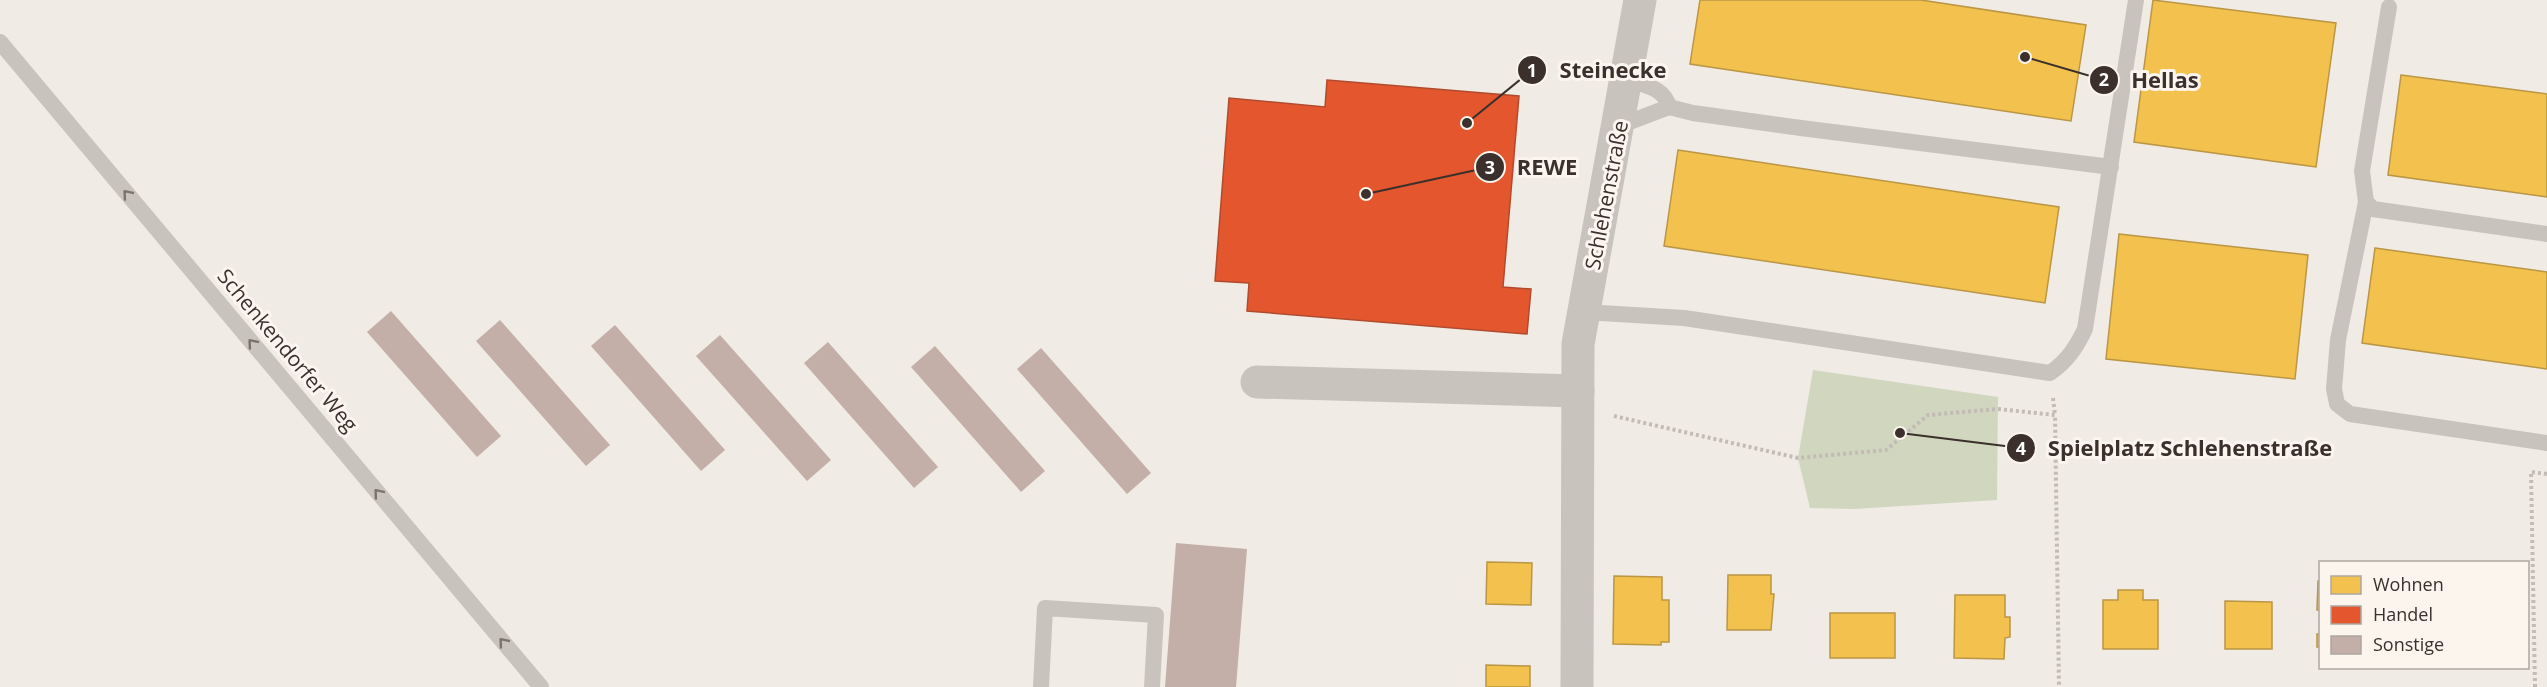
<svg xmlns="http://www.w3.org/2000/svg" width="2547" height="687" viewBox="0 0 2547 687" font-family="'Open Sans',sans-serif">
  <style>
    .green { fill: #d1d6bf }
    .homes { fill: #f2c14e; stroke: #bb9644; stroke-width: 1.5 }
    .shops { fill: #e4572e; stroke: #b14b2d; stroke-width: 1.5 }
    .building { fill: #c3afa7 }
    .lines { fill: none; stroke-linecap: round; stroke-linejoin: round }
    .path { stroke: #c2bbb6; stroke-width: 4; stroke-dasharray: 3 3; stroke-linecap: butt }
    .lane { stroke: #c9c3be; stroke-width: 16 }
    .street { stroke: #c9c3be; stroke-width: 33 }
    .oneway { stroke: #7b726d }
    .labels { text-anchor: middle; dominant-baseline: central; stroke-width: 6; stroke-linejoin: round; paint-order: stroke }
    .street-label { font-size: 21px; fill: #3b302b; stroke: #fbf5ee }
    .leader { fill: none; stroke: #3b302b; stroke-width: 2 }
    .callout-dot { fill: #3b302b; stroke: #fbf5ee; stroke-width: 2 }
    .mark-label { font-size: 18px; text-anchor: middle; font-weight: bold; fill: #fff }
    .callout-label { font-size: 22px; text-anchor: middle; font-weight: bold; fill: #3b302b; stroke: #fbf5ee; stroke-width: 6; stroke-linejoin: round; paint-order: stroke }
  </style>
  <rect width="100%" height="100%" fill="#f0ebe5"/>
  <path class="green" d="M1813 370 1998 397 1997 500 1854 509 1810 508 1798 458Z"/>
  <g class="homes">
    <path d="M1700 0H1921L2086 25 2071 121 1690 64Z"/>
    <path d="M2153 0 2336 23 2316 167 2134 142Z"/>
    <path d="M2401 75 2547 94V197L2388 175Z"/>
    <path d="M1678 150 2059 207 2045 303 1664 246Z"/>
    <path d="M2119 234 2308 255 2295 379 2106 359Z"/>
    <path d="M2375 248 2547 272V369L2362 343Z"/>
    <path d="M1487 562 1532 563 1531 605 1486 604Z"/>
    <path d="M1728 575H1771V594H1774L1771 630H1727Z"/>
    <path d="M1614 576 1662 577V600H1669V642H1661V645L1613 644Z"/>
    <path d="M2318 581H2320V610H2317Z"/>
    <path d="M2118 590H2143V600H2158V649H2103V600H2118Z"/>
    <path d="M1955 595H2005V617H2010V637L2005 638 2004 659 1954 658Z"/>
    <path d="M2225 601 2272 602V649H2225Z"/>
    <rect x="1830" y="613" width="65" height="45"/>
    <rect x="2317" y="634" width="3" height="13"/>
    <path d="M1486 665 1530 666V687H1486Z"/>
  </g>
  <path class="shops" d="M1327 80 1519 96 1503 287 1531 289 1527 334 1247 311 1249 283 1215 281 1229 98 1325 107Z"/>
  <g class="building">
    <path d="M391 311 501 436 477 457 367 332Z"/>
    <path d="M500 320 610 445 586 466 476 341Z"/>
    <path d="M615 325 725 450 701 471 591 346Z"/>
    <path d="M720 335 831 460 807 481 696 356Z"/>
    <path d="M828 342 938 467 914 488 804 363Z"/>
    <path d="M935 346 1045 471 1021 492 911 367Z"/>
    <path d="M1041 348 1151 473 1127 494 1017 369Z"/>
    <path d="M1176 543 1247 549 1236 687H1165Z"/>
  </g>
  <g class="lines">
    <g class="path">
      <path d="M2053 398 2055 415"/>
      <path d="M1614 416 1798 458 1886 450 1928 415 1998 409 2055 415 2059 687"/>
      <path d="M2535 687 2531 472 2547 474"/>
    </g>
    <g class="lane">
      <path d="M2389 7 2362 171 2366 202 2373 209 2547 234"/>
      <path d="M0 42 541 687"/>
      <path d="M1627 79C1645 86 1664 87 1669 107"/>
      <path d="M1619 126 1669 107 1693 113 1801 128 2111 167"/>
      <path d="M2366 202 2338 340 2334 389 2337 404 2350 414 2547 443"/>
      <path d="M1584 312 1684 318 2050 373C2067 361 2076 348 2085 329L2136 0"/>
      <path d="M1041 687 1045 608 1156 615 1152 687"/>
    </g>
    <g class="street">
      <path d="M1257 382 1578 391"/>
      <path d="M1577 687 1578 344 1640 0"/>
    </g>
  </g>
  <defs><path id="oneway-chevron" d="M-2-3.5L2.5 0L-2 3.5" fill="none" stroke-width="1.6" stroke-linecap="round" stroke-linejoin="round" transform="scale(1.5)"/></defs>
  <g class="oneway">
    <use href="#oneway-chevron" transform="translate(127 194) rotate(-130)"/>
    <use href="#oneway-chevron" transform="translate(252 343) rotate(-130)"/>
    <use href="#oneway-chevron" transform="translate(378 493) rotate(-130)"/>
    <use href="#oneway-chevron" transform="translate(503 642) rotate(-130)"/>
  </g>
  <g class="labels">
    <g class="street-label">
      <text transform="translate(1606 195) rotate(-79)">Schlehenstraße</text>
      <text transform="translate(288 350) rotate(50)">Schenkendorfer Weg</text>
    </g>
  </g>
  <path class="leader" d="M1467 123L1532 70M2025 57L2104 80M1366 194L1490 167M1900 433L2021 448"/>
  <g class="callout-dot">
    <circle cx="1467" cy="123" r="6"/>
    <circle cx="2025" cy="57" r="6"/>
    <circle cx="1366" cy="194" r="6"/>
    <circle cx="1900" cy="433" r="6"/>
    <circle cx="1532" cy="70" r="15"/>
    <circle cx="2104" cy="80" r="15"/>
    <circle cx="1490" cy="167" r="15"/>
    <circle cx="2021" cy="448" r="15"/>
  </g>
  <g class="mark-label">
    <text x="1532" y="77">1</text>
    <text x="2104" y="86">2</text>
    <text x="1490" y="174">3</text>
    <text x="2021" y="455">4</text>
  </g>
  <g class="callout-label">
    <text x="1613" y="78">Steinecke</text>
    <text x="2165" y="88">Hellas</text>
    <text x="1547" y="175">REWE</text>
    <text x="2190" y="456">Spielplatz Schlehenstraße</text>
  </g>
  <rect x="2319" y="561" width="210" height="108" fill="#fbf5ee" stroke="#aea6a0" stroke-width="1.5"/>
  <rect x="2331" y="576" width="30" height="18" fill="#f2c14e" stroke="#aea6a0" stroke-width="1.5"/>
  <text x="2373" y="591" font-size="18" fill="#3b302b">Wohnen</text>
  <rect x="2331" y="606" width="30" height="18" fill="#e4572e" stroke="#aea6a0" stroke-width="1.5"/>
  <text x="2373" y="621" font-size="18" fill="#3b302b">Handel</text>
  <rect x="2331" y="636" width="30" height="18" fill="#c3afa7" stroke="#aea6a0" stroke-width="1.5"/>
  <text x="2373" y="651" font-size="18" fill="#3b302b">Sonstige</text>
</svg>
